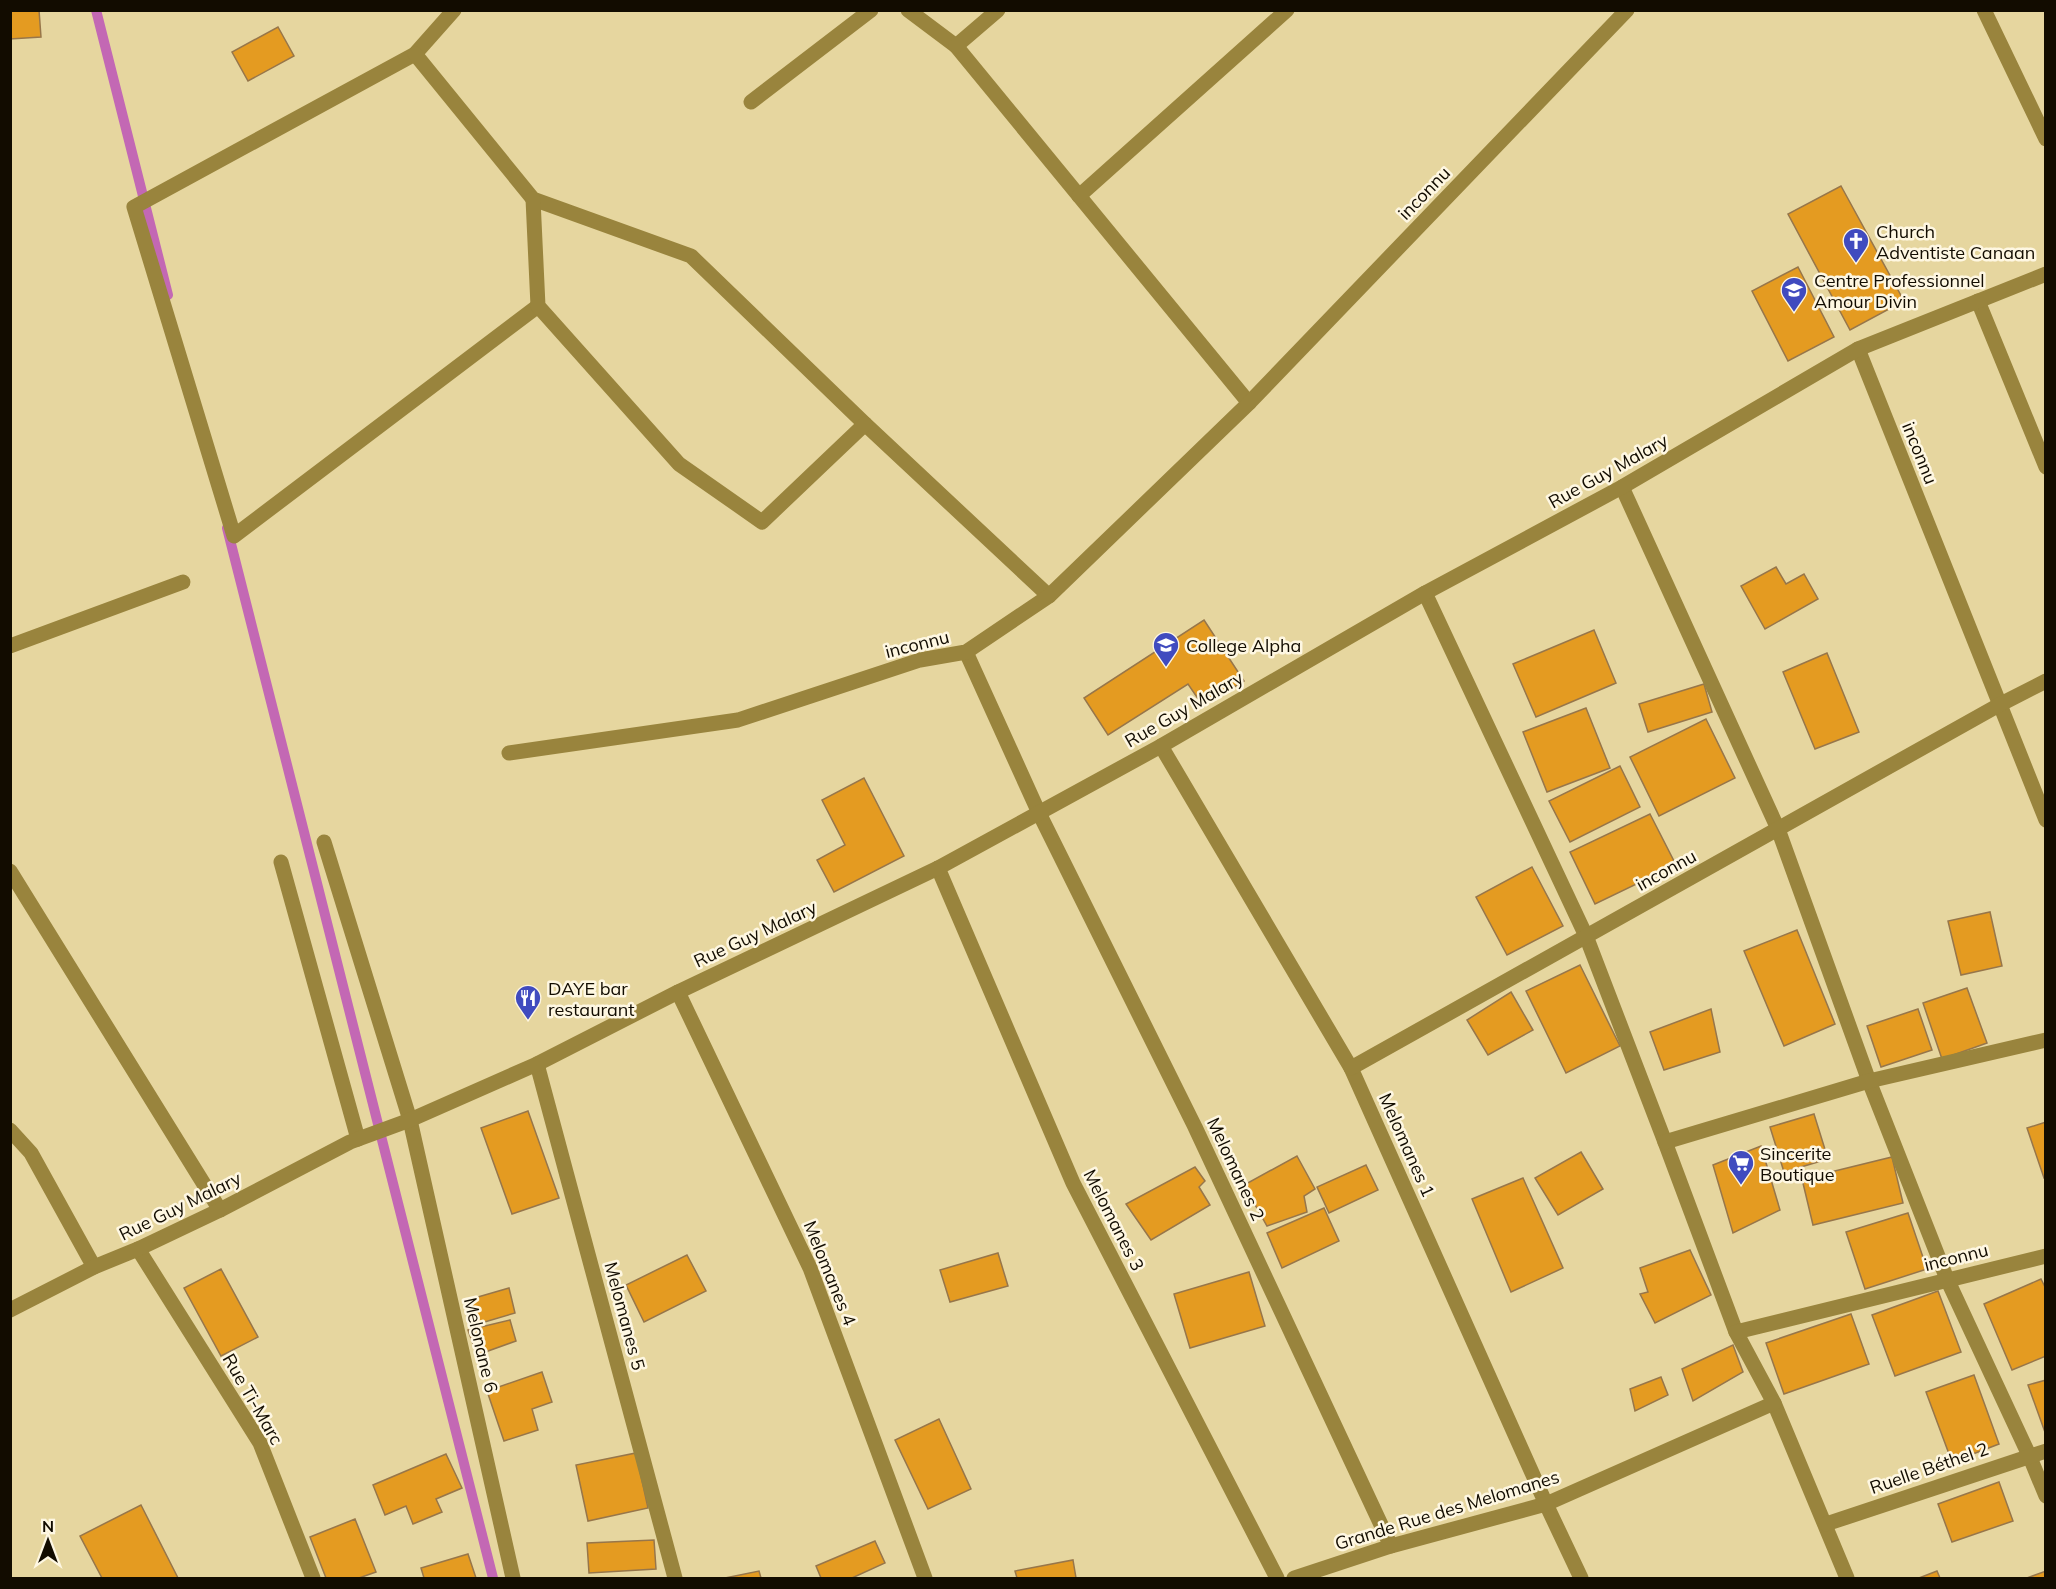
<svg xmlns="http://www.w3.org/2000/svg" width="2056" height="1589" viewBox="0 0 2056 1589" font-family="Mulish,sans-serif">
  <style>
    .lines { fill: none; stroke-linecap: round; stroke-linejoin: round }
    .stream { stroke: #c368b4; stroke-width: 10 }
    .building { fill: #e49b21; stroke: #97764a; stroke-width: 1.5 }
    .lane { stroke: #99843d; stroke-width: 15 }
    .street { stroke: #99843d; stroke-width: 15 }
    .labels { text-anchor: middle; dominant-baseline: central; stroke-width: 5; stroke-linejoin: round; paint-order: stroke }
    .street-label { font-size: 18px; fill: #120c00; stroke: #fef7e2 }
    .poi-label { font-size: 18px; fill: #120c00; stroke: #fef7e2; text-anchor: start }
  </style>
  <rect width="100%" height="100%" fill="#e6d69f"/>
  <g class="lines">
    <g class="stream">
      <path d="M96 10 168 295"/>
      <path d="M227 528 493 1578"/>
    </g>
  </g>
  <g class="building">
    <path d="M10 10H39L41 37 10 39Z"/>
    <path d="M278 27 294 56 248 81 232 52Z"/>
    <path d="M1841 186 1904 301 1850 330 1788 214Z"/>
    <path d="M1798 267 1834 337 1788 361 1752 291Z"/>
    <path d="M1776 567 1786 584 1804 574 1818 599 1765 629 1741 586Z"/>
    <path d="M1204 620 1244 681 1203 706 1188 684 1108 735 1084 698Z"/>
    <path d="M1594 630 1616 683 1536 717 1513 664Z"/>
    <path d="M1827 653 1859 732 1815 749 1783 672Z"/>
    <path d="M1704 684 1712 712 1648 732 1639 704Z"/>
    <path d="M1586 708 1610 768 1547 792 1523 732Z"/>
    <path d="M1706 719 1735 778 1659 816 1630 757Z"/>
    <path d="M1620 766 1640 807 1570 842 1549 801Z"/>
    <path d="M864 778 904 856 834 892 817 860 845 845 822 800Z"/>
    <path d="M1650 814 1676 865 1595 904 1570 852Z"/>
    <path d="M1532 867 1563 926 1507 955 1476 897Z"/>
    <path d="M1990 912 2002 966 1961 975 1948 921Z"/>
    <path d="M1797 930 1835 1024 1784 1046 1744 951Z"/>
    <path d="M1580 965 1620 1046 1566 1073 1526 991Z"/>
    <path d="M1967 988 1987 1043 1942 1059 1923 1003Z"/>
    <path d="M1511 992 1533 1030 1488 1055 1467 1020Z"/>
    <path d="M1711 1009 1720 1052 1664 1070 1650 1032Z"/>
    <path d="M1918 1009 1932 1050 1881 1067 1867 1026Z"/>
    <path d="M528 1111 559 1198 512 1214 481 1128Z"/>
    <path d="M1814 1114 1828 1159 1784 1172 1770 1127Z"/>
    <path d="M2046 1122V1177L2044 1178 2027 1128Z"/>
    <path d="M1761 1146 1780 1210 1733 1233 1713 1165Z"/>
    <path d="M1581 1152 1603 1189 1558 1215 1535 1178Z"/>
    <path d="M1297 1156 1315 1189 1304 1196 1307 1212 1267 1226 1244 1185Z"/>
    <path d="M1892 1157 1903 1203 1813 1225 1802 1179Z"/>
    <path d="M1366 1165 1378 1190 1329 1213 1317 1187Z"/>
    <path d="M1195 1167 1205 1181 1199 1187 1210 1205 1151 1240 1126 1204Z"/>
    <path d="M1523 1178 1563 1268 1511 1292 1472 1199Z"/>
    <path d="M1324 1208 1339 1241 1282 1268 1267 1233Z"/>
    <path d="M1908 1213 1927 1269 1865 1289 1846 1232Z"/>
    <path d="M1690 1250 1711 1295 1655 1323 1640 1294 1648 1292 1640 1268Z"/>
    <path d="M998 1253 1008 1286 950 1302 940 1270Z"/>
    <path d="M687 1255 706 1291 644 1322 626 1285Z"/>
    <path d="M221 1269 258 1337 221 1356 184 1288Z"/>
    <path d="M1249 1272 1265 1326 1190 1348 1174 1294Z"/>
    <path d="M2041 1279 2046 1289V1356L2012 1370 1984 1304Z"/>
    <path d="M509 1288 515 1313 471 1326 464 1301Z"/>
    <path d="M1938 1291 1961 1352 1895 1376 1872 1315Z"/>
    <path d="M1851 1314 1869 1364 1784 1394 1766 1343Z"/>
    <path d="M510 1320 516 1341 477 1355 468 1330Z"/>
    <path d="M1733 1345 1743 1372 1693 1401 1682 1369Z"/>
    <path d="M542 1372 552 1402 532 1409 538 1430 504 1441 487 1391Z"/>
    <path d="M1974 1375 1999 1444 1952 1462 1926 1392Z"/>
    <path d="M1661 1377 1668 1395 1635 1411 1630 1389Z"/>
    <path d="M2046 1380V1435L2028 1385Z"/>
    <path d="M939 1419 971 1489 928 1509 895 1440Z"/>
    <path d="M636 1453 648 1508 588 1521 576 1465Z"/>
    <path d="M446 1454 462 1488 436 1499 442 1512 413 1524 406 1506 385 1515 373 1485Z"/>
    <path d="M1999 1482 2013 1521 1952 1542 1938 1504Z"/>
    <path d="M141 1505 178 1578H102L80 1536Z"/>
    <path d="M355 1519 376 1572 359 1578H326L310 1537Z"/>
    <path d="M654 1540 656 1569 589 1573 587 1543Z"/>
    <path d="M875 1541 885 1563 852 1578H821L816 1566Z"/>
    <path d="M468 1554 476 1578H424L421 1568Z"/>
    <path d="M1073 1560 1076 1578H1017L1015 1571Z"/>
    <path d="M759 1571 761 1578H725Z"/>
    <path d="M1937 1571 1940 1578H1919Z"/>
    <path d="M2046 1571V1578H2027Z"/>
  </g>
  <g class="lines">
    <path class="lane" d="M10 1130 31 1153 94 1267"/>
    <g class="street">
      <path d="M454 10 415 54 134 207 234 536 538 306"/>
      <path d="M908 10 956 46 1249 403"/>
      <path d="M1984 10 2046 139"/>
      <path d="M956 46 998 10"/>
      <path d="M415 54 533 199 691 256 865 424 1049 596"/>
      <path d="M751 102 871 10"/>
      <path d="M1079 196 1287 10"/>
      <path d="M533 199 538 306 679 464 762 522 865 424"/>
      <path d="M1978 301 2046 467"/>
      <path d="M1858 349 2046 820"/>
      <path d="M1622 487 1778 829 1869 1081 1947 1279 2029 1455 2046 1496"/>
      <path d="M1425 593 1586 936 1665 1142 1736 1332 1774 1403 1847 1578"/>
      <path d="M10 646 183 582"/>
      <path d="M966 652 1039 813 1195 1127 1391 1546"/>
      <path d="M1161 746 1351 1068 1546 1504 1581 1578"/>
      <path d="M509 753 738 720 920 660 966 652 1049 596 1249 403 1627 10"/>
      <path d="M324 842 410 1120 513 1578"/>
      <path d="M281 862 358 1139"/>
      <path d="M938 868 1073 1183 1277 1578"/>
      <path d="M10 871 220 1210"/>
      <path d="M678 992 810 1268 925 1578"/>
      <path d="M537 1064 675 1578"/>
      <path d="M1351 1068 1999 705 2046 681"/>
      <path d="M1665 1142 1869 1081 2046 1040"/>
      <path d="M138 1249 260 1443 313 1578"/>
      <path d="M10 1310 94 1267 138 1249 220 1210 350 1142 410 1120 537 1064 678 992 938 868 1161 746 1425 593 1622 487 1858 349 2046 274"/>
      <path d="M1736 1332 2046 1256"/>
      <path d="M1826 1524 2046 1451"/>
      <path d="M1294 1578 1391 1546 1546 1504 1774 1403"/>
    </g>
  </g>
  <defs>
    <g id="church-pin" transform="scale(1.35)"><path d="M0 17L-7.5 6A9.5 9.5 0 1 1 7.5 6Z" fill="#404bbf" stroke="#fef7e2"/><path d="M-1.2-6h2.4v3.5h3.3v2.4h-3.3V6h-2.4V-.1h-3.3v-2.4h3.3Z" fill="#fff"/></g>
    <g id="university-pin" transform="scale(1.35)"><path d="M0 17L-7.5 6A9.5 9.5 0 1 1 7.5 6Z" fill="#404bbf" stroke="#fef7e2"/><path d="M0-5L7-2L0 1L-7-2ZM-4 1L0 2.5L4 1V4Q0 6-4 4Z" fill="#fff"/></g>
    <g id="school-pin" transform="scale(1.35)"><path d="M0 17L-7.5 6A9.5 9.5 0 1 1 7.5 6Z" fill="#404bbf" stroke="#fef7e2"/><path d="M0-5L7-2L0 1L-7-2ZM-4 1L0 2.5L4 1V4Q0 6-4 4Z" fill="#fff"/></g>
    <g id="restaurant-pin" transform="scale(1.35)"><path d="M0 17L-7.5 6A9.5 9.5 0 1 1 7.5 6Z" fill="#404bbf" stroke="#fef7e2"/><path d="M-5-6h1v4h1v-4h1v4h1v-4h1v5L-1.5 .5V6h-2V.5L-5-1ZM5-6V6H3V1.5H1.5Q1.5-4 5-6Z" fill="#fff"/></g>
    <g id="supermarket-pin" transform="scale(1.35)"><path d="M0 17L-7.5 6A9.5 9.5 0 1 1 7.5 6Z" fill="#404bbf" stroke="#fef7e2"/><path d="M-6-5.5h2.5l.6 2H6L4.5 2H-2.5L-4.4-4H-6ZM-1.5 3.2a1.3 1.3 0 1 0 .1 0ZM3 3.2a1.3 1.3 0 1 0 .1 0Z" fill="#fff"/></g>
  </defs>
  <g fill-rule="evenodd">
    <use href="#church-pin" x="1856" y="241"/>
    <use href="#university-pin" x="1794" y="290"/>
    <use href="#school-pin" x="1166" y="645"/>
    <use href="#restaurant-pin" x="528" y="998"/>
    <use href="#supermarket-pin" x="1741" y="1163"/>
  </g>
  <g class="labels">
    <g class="street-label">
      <text transform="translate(1424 193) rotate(-46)">inconnu</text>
      <text transform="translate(1920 453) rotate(68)">inconnu</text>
      <text transform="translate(1608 471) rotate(-29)">Rue Guy Malary</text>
      <text transform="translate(917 644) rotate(-14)">inconnu</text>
      <text transform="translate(1184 709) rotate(-30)">Rue Guy Malary</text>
      <text transform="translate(1666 870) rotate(-29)">inconnu</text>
      <text transform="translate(755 934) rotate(-25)">Rue Guy Malary</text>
      <text transform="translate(1407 1145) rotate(66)">Melomanes 1</text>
      <text transform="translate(1236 1169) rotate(65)">Melomanes 2</text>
      <text transform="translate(180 1206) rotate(-26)">Rue Guy Malary</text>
      <text transform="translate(1114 1220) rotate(63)">Melomanes 3</text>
      <text transform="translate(1956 1257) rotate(-14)">inconnu</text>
      <text transform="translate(830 1273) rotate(68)">Melomanes 4</text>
      <text transform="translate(625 1316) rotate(75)">Melomanes 5</text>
      <text transform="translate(481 1345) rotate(77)">Melonane 6</text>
      <text transform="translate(253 1399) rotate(60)">Rue Ti-Marc</text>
      <text transform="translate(1929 1468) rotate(-19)">Ruelle Béthel 2</text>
      <text transform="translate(1447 1510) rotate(-17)">Grande Rue des Melomanes</text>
    </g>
    <g class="poi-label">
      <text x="1876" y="231">Church<tspan x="1876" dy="21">Adventiste Canaan</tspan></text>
      <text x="1814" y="280">Centre Professionnel<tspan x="1814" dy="21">Amour Divin</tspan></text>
      <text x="1186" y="645">College Alpha</text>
      <text x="548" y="988">DAYE bar<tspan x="548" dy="21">restaurant</tspan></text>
      <text x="1760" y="1153">Sincerite<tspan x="1760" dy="21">Boutique</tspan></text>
    </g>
  </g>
  <rect width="2056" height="1589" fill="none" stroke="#120c00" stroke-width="24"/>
  <g transform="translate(48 1541)" stroke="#fef7e2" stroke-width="4.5" paint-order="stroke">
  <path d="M0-4.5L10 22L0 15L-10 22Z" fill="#120c00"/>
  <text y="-9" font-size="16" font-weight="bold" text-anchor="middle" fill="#120c00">N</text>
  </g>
</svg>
